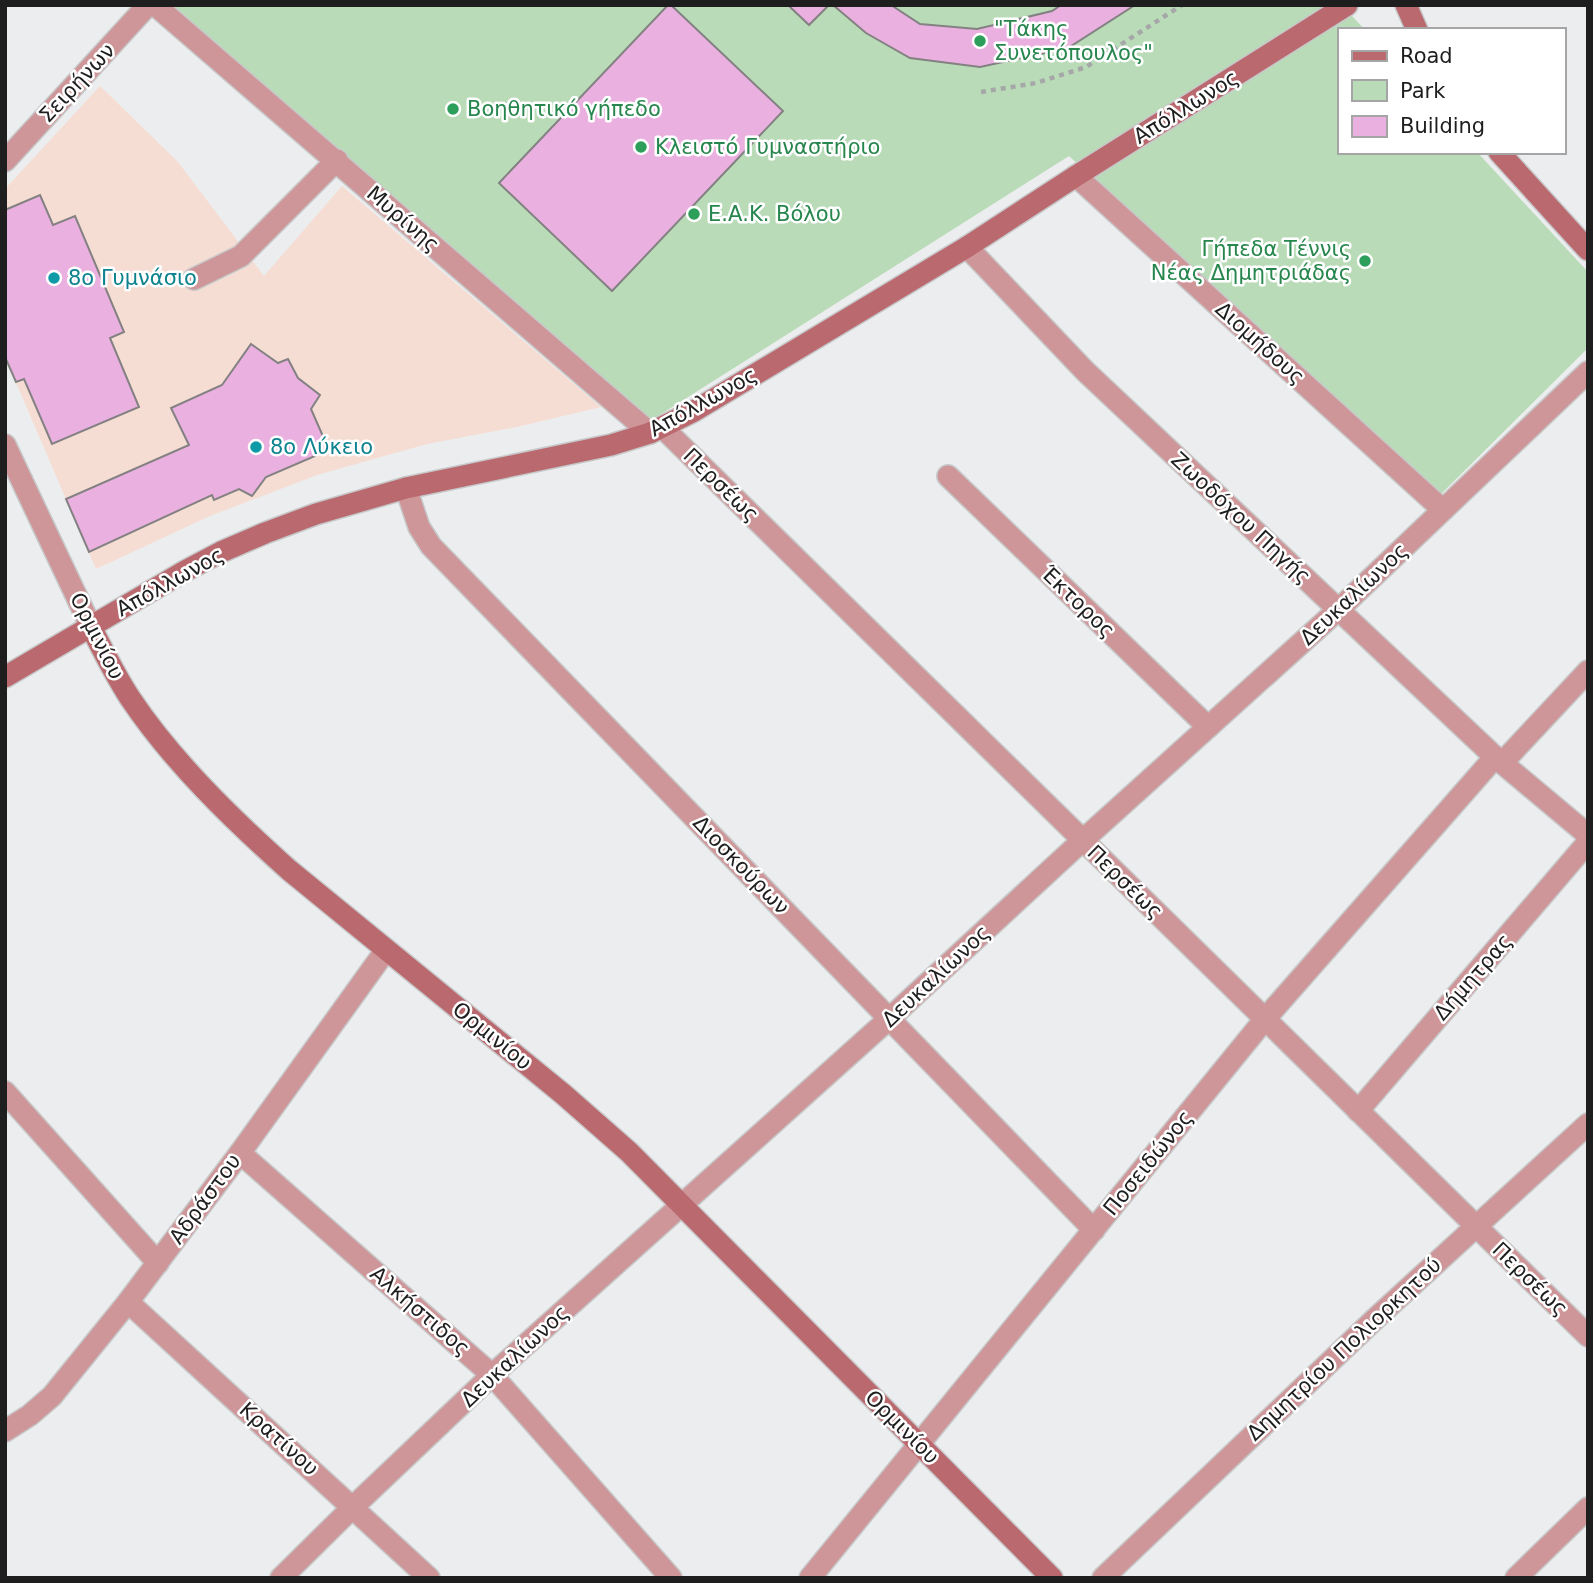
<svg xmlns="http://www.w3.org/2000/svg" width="1593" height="1583" viewBox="0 0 1593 1583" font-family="'DejaVu Sans',sans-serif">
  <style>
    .education { fill: #f6ddd4 }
    .green { fill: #b9dbb7 }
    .building { fill: #eab1e0; stroke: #838182; stroke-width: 2 }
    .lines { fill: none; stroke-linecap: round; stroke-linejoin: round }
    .lane-casing { stroke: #c7c8c9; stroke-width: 24 }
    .street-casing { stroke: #c7c8c9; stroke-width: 24 }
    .secondary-casing { stroke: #c7c8c9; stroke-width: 24 }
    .path { stroke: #a6a7a8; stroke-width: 4.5; stroke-dasharray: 5 5; stroke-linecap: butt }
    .lane { stroke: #ce9698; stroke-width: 21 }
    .street { stroke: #ce9698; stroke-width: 21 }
    .secondary { stroke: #ba696f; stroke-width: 21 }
    .leisure-dot { fill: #2e9e5b; stroke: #fff; stroke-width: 2.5 }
    .culture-dot { fill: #0f9aa8; stroke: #fff; stroke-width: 2.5 }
    .labels { text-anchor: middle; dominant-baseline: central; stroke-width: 5; stroke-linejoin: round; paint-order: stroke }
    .leisure-label { font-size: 21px; fill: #27864d; stroke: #fff; text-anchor: start }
    .street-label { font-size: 21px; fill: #1e1e1f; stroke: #fff }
    .culture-label { font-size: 21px; fill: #0d838f; stroke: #fff; text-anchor: start }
  </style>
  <rect width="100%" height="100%" fill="#ecedee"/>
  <path class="education" d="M100 86 178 162 264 276 342 186 601 407 517 427 427 444 317 475 210 516 96 569 5 357V189Z"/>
  <path class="green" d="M171 5H1342L1365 30H1339V152H1477L1588 272V348L1439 496 1069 156 650 421Z"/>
  <g class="building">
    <path d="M668 5H671L783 111 612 291 499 183Z"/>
    <path d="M788 5H829L809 25Z"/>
    <path d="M833 5H891L920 24 977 29 1052 11 1061 5H1135L1068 48 980 67 910 58 866 33Z"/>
    <path d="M40 195 53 225 75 216 124 332 110 338 139 407 52 444 24 379 16 382 5 357V210Z"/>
    <path d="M251 344 278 363 288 359 298 378 320 395 311 409 329 450 266 477 252 496 239 489 214 500 212 495 89 552 66 499 189 445 171 408 222 385Z"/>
  </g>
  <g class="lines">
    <g class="lane-casing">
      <path id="lane" d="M194 279 241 256 337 160"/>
    </g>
    <g class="street-casing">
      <g id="street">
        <path d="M155 5 650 433"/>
        <path d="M5 161 148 5"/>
        <path d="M1076 176 1443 510"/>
        <path d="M967 247 1085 371 1495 757 1588 835"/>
        <path d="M663 428 1588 1336"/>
        <path d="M5 445 91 627"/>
        <path d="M948 476 1208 727"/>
        <path d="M406 488 419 527 431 546 1094 1230"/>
        <path d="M1502 763 1588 671"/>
        <path d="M5 1092 158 1263"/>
        <path d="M1358 1111 1588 842"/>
        <path d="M240 1153 492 1375 671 1578"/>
        <path d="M128 1302 429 1578"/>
        <path d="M5 1431 30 1415 52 1396 128 1302 240 1153 386 950"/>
        <path d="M281 1578 353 1507 492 1375 890 1018 1083 840 1339 609 1588 372"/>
        <path d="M810 1578 1265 1019 1495 757"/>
        <path d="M1103 1578 1375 1319 1588 1124"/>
        <path d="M1516 1578 1588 1508"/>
      </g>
    </g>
    <g class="secondary-casing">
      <g id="secondary">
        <path d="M1406 5 1417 30"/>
        <path d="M1499 152 1588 250"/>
        <path d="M91 627C103 651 115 675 130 698 172 761 232 819 289 870L563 1094 629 1152 1052 1578"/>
        <path d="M5 677 185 571 221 552 265 533 316 514 406 488 611 445 650 433 694 411 967 247 1076 176 1347 5"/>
      </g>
    </g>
    <path class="path" d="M981 92 1036 83 1086 67 1182 5"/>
    <use href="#lane" class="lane"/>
    <use href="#street" class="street"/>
    <use href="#secondary" class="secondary"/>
  </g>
  <g class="leisure-dot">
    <circle cx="980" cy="41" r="7"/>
    <circle cx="453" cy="109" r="7"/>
    <circle cx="641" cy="147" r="7"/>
    <circle cx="694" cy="214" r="7"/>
    <circle cx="1365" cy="261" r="7"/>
  </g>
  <g class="culture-dot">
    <circle cx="54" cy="278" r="7"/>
    <circle cx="256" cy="447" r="7"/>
  </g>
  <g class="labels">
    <g class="leisure-label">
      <text x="994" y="29">"Τάκης<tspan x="994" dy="24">Συνετόπουλος"</tspan></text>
      <text x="467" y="109">Βοηθητικό γήπεδο</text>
      <text x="655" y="147">Κλειστό Γυμναστήριο</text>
      <text x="708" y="214">Ε.Α.Κ. Βόλου</text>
      <text x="1351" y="249" text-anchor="end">Γήπεδα Τέννις<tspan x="1351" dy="24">Νέας Δημητριάδας</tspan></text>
    </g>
    <g class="street-label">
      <text transform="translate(77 83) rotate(-47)">Σειρήνων</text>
      <text transform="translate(1186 107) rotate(-32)">Απόλλωνος</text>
      <text transform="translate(403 219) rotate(41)">Μυρίνης</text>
      <text transform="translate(1260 343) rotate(42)">Διομήδους</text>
      <text transform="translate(703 402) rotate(-29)">Απόλλωνος</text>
      <text transform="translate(721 485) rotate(44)">Περσέως</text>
      <text transform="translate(1241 518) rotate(43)">Ζωοδόχου Πηγής</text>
      <text transform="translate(170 582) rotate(-29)">Απόλλωνος</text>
      <text transform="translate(1354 594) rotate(-43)">Δευκαλίωνος</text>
      <text transform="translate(1078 602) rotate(44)">Έκτορος</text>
      <text transform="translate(97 636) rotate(63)">Ορμινίου</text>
      <text transform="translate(741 865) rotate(46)">Διοσκούρων</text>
      <text transform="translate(1125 882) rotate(44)">Περσέως</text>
      <text transform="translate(936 976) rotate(-43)">Δευκαλίωνος</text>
      <text transform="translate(1473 977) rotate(-49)">Δήμητρας</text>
      <text transform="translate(492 1036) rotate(39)">Ορμινίου</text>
      <text transform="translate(1148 1163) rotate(-51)">Ποσειδώνος</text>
      <text transform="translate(205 1199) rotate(-54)">Αδράστου</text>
      <text transform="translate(1530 1279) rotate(44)">Περσέως</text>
      <text transform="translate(420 1311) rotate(41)">Αλκήστιδος</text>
      <text transform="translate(1344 1349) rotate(-43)">Δημητρίου Πολιορκητού</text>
      <text transform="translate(515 1356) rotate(-43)">Δευκαλίωνος</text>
      <text transform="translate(902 1427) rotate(45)">Ορμινίου</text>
      <text transform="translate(279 1439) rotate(42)">Κρατίνου</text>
    </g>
    <g class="culture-label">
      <text x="68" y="278">8ο Γυμνάσιο</text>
      <text x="270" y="447">8ο Λύκειο</text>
    </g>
  </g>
  <rect width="1593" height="1583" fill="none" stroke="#1e1e1f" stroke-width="14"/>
  <rect x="1338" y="28" width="228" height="126" fill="#ffffff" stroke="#a5a5a5" stroke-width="2"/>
  <rect x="1352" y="51" width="35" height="10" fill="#ba696f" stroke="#a5a5a5" stroke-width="2"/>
  <text x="1400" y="63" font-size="21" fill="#1e1e1f">Road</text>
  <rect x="1352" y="80" width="35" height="21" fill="#b9dbb7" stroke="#a5a5a5" stroke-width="2"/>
  <text x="1400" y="98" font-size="21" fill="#1e1e1f">Park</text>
  <rect x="1352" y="116" width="35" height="21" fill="#eab1e0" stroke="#a5a5a5" stroke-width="2"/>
  <text x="1400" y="133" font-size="21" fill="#1e1e1f">Building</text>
</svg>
